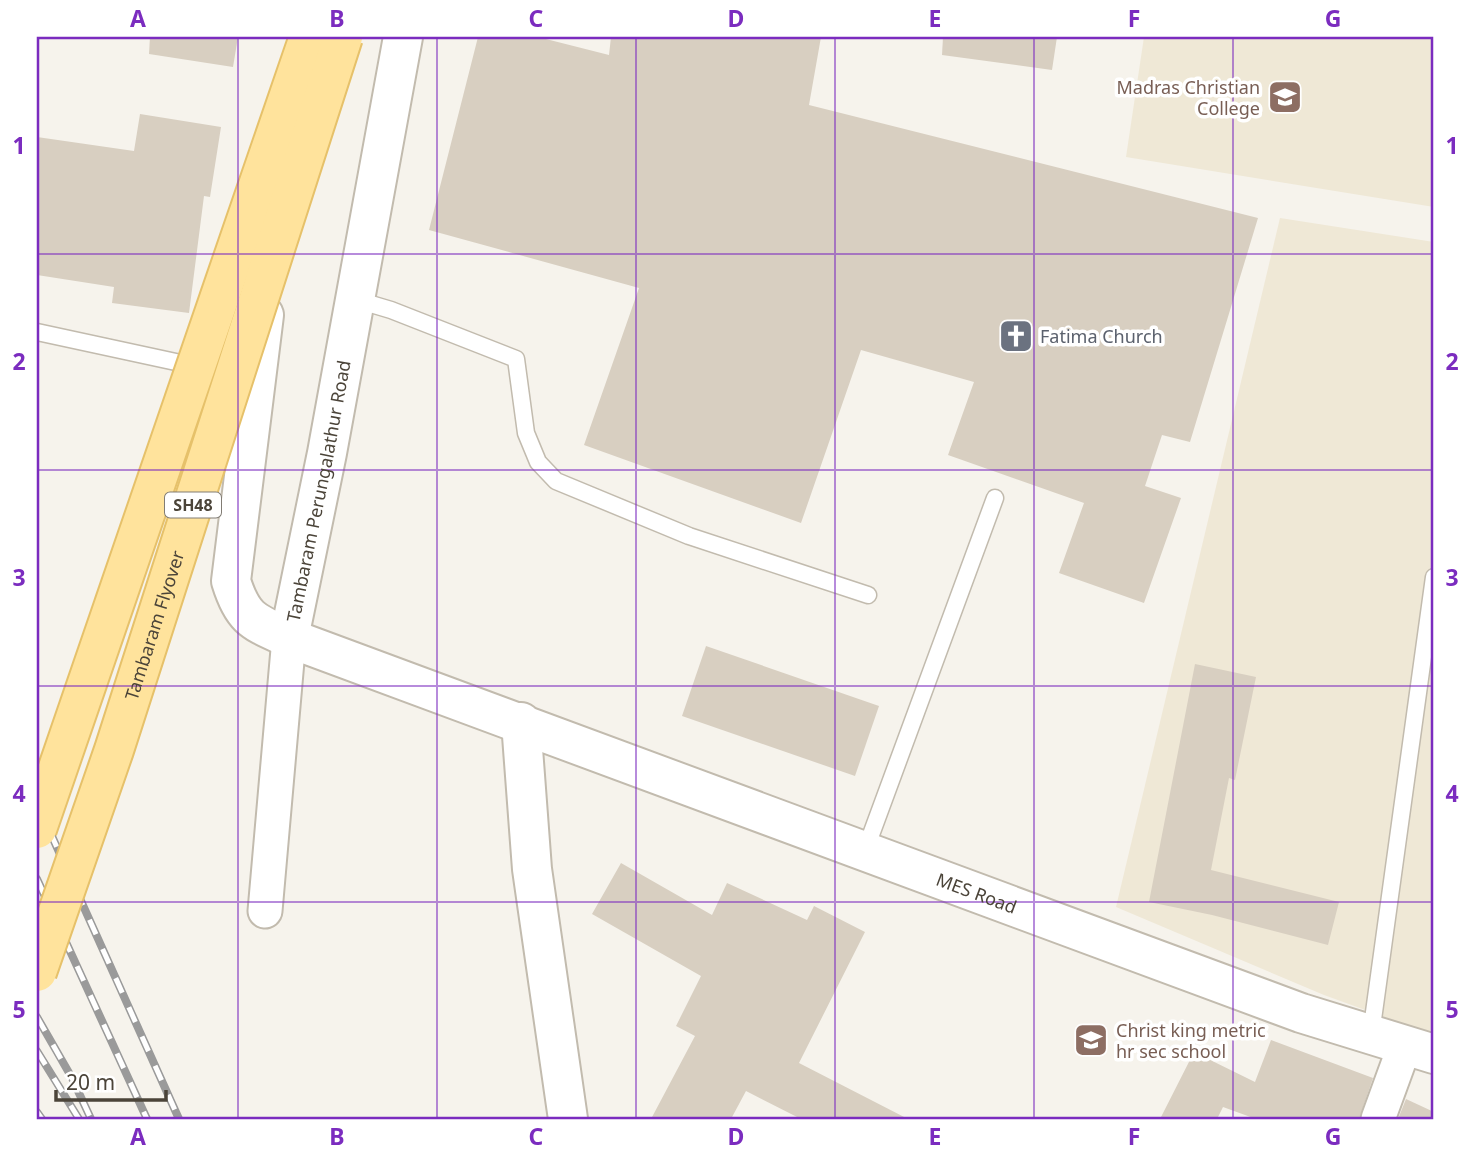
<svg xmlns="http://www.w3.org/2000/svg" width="1471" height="1156" viewBox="0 0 1471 1156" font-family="'Noto Sans',sans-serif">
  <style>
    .education { fill: #efe8d6 }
    .building { fill: #d8cfc1 }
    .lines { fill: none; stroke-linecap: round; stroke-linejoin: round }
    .service-casing { stroke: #c2bbae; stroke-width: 19 }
    .minor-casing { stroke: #c2bbae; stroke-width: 37 }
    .tertiary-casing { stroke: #c2bbae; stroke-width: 42 }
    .service { stroke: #fff; stroke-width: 16 }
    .minor { stroke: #fff; stroke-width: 33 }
    .tertiary { stroke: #fff; stroke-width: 38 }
    .rail-casing { stroke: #9a9a9a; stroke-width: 8 }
    .rail { stroke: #fff; stroke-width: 5; stroke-dasharray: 16; stroke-linecap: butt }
    .primary-bridge-casing { stroke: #e6c16a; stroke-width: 42; stroke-linecap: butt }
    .primary-bridge { stroke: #ffe39c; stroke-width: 38 }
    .grid { fill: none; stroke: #7b2cbf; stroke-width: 2; stroke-opacity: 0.55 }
    .labels { text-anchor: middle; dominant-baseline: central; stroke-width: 7; stroke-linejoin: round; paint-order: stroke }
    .shield { fill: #fff; stroke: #817c74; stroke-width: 2 }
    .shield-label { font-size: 16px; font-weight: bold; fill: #4b4439 }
    .education-label { font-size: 18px; fill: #785e54; stroke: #fff; text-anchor: end }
    .worship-label { font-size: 18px; fill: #5b616d; stroke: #fff; text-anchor: start }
    .street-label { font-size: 18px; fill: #4b4439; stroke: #fff }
    .neatline { fill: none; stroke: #7b2cbf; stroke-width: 2.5 }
    .grid-label { font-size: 23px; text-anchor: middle; font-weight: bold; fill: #7b2cbf }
  </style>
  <rect width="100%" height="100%" fill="#f6f3ec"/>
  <g class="education">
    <path d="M1144 37H1434V207L1126 157Z"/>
    <path d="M1280 218 1434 242V1035L1324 995 1116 907Z"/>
  </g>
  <g class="building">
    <path d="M150 37H238L233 67 149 54Z"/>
    <path d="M478 37H538L609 55 611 37H821L809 105 1258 218 1190 442 1162 435 1145 486 1181 498 1144 603 1059 573 1084 503 948 455 974 382 861 350 801 523 584 445 639 288 429 230Z"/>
    <path d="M943 37H1057L1052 70 942 55Z"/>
    <path d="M140 114 221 127 210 197 204 196 189 313 112 303 114 287 37 275V137L134 151Z"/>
    <path d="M706 646 879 706 855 776 682 716Z"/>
    <path d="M1195 664 1256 677 1235 780 1229 778 1211 870 1339 902 1328 945 1212 915 1149 902Z"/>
    <path d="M621 863 712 915 727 883 807 920 814 906 865 932 799 1063 908 1119H801L746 1091 731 1119H651L695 1036 676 1026 701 976 592 914Z"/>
    <path d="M1271 1040 1373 1078 1359 1119H1256L1223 1107 1217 1119H1160L1194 1052 1255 1082Z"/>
    <path d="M1406 1099 1434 1112V1119H1398Z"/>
  </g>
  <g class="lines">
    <g class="service-casing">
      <g id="service">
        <path d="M354 299 391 310 516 359 526 433 538 462 556 481 689 536 868 595"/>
        <path d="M37 332 199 367"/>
        <path d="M865 851 995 498"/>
        <path d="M1371 1034 1434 577"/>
      </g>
    </g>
    <g class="minor-casing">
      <g id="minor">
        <path d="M265 911 289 638"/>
        <path d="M1378 1119 1405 1045"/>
      </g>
    </g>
    <g class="tertiary-casing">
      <g id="tertiary">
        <path id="s1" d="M264 315 231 581C243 620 254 622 289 638L1301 1013 1434 1054"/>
        <path id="s2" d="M289 638 327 453 403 37"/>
        <path d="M521 722 532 869 568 1119"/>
      </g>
    </g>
    <use href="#service" class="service"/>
    <use href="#minor" class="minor"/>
    <use href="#tertiary" class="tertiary"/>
    <g class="rail-casing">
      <g id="rail">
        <path d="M37 803 179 1119"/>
        <path d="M37 879 147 1119"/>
        <path d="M37 1017 72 1078 91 1119"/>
        <path d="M37 1051 79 1119"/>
        <path d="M37 1112 42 1119"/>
      </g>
    </g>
    <use href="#rail" class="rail"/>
    <g class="primary-bridge-casing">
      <g id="primary-bridge">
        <path d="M37 829 309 37"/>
        <path id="s3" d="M37 972 114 750 343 37"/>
      </g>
    </g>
    <use href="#primary-bridge" class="primary-bridge"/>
  </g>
  <path class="grid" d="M238 37V1119M437 37V1119M636 37V1119M835 37V1119M1034 37V1119M1233 37V1119M37 254H1434M37 470H1434M37 686H1434M37 902H1434"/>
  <defs>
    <g id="university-square" transform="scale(1.75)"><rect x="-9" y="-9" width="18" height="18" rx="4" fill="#8d6e63" stroke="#fff"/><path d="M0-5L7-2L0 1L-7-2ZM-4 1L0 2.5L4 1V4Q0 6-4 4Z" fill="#fff"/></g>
    <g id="church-square" transform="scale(1.75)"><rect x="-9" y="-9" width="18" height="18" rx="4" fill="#6b7280" stroke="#fff"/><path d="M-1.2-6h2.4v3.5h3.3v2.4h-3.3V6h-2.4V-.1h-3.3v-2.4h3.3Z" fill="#fff"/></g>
    <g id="school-square" transform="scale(1.75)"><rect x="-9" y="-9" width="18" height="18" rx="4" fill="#8d6e63" stroke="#fff"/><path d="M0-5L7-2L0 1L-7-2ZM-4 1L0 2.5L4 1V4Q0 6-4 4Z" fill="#fff"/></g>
  </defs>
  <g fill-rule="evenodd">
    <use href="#university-square" x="1285" y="97"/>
    <use href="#church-square" x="1016" y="336"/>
    <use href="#school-square" x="1091" y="1040"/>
  </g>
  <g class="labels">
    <rect class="shield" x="165" y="492.5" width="56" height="25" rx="5"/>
    <g class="shield-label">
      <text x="193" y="505">SH48</text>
    </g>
    <g class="education-label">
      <text x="1260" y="87">Madras Christian<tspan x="1260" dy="21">College</tspan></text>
      <text x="1116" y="1030" text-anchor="start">Christ king metric<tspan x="1116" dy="21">hr sec school</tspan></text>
    </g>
    <g class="worship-label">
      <text x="1040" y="336">Fatima Church</text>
    </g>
    <g class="street-label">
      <text stroke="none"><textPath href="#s2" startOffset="150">Tambaram Perungalathur Road</textPath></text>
      <text stroke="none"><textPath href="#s3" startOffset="366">Tambaram Flyover</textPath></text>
      <text stroke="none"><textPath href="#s1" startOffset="1087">MES Road</textPath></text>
    </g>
  </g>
  <rect width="1471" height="1156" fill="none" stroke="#ffffff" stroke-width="77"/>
  <path d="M56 1090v10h110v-10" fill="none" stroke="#4b4439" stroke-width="3.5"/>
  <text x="66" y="1090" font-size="21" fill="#4b4439" stroke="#ffffff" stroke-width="5" paint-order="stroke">20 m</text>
  <rect x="38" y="38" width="1394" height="1080" class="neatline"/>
  <g class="grid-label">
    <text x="138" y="27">A</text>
    <text x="337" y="27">B</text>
    <text x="536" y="27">C</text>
    <text x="736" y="27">D</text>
    <text x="935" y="27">E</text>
    <text x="1134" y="27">F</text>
    <text x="1333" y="27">G</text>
    <text x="19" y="154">1</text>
    <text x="1452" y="154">1</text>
    <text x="19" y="370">2</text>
    <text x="1452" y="370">2</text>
    <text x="19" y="586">3</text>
    <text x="1452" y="586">3</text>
    <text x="19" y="802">4</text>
    <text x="1452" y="802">4</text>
    <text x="19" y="1018">5</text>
    <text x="1452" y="1018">5</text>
    <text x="138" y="1145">A</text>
    <text x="337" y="1145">B</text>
    <text x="536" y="1145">C</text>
    <text x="736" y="1145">D</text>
    <text x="935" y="1145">E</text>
    <text x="1134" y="1145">F</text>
    <text x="1333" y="1145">G</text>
  </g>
</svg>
